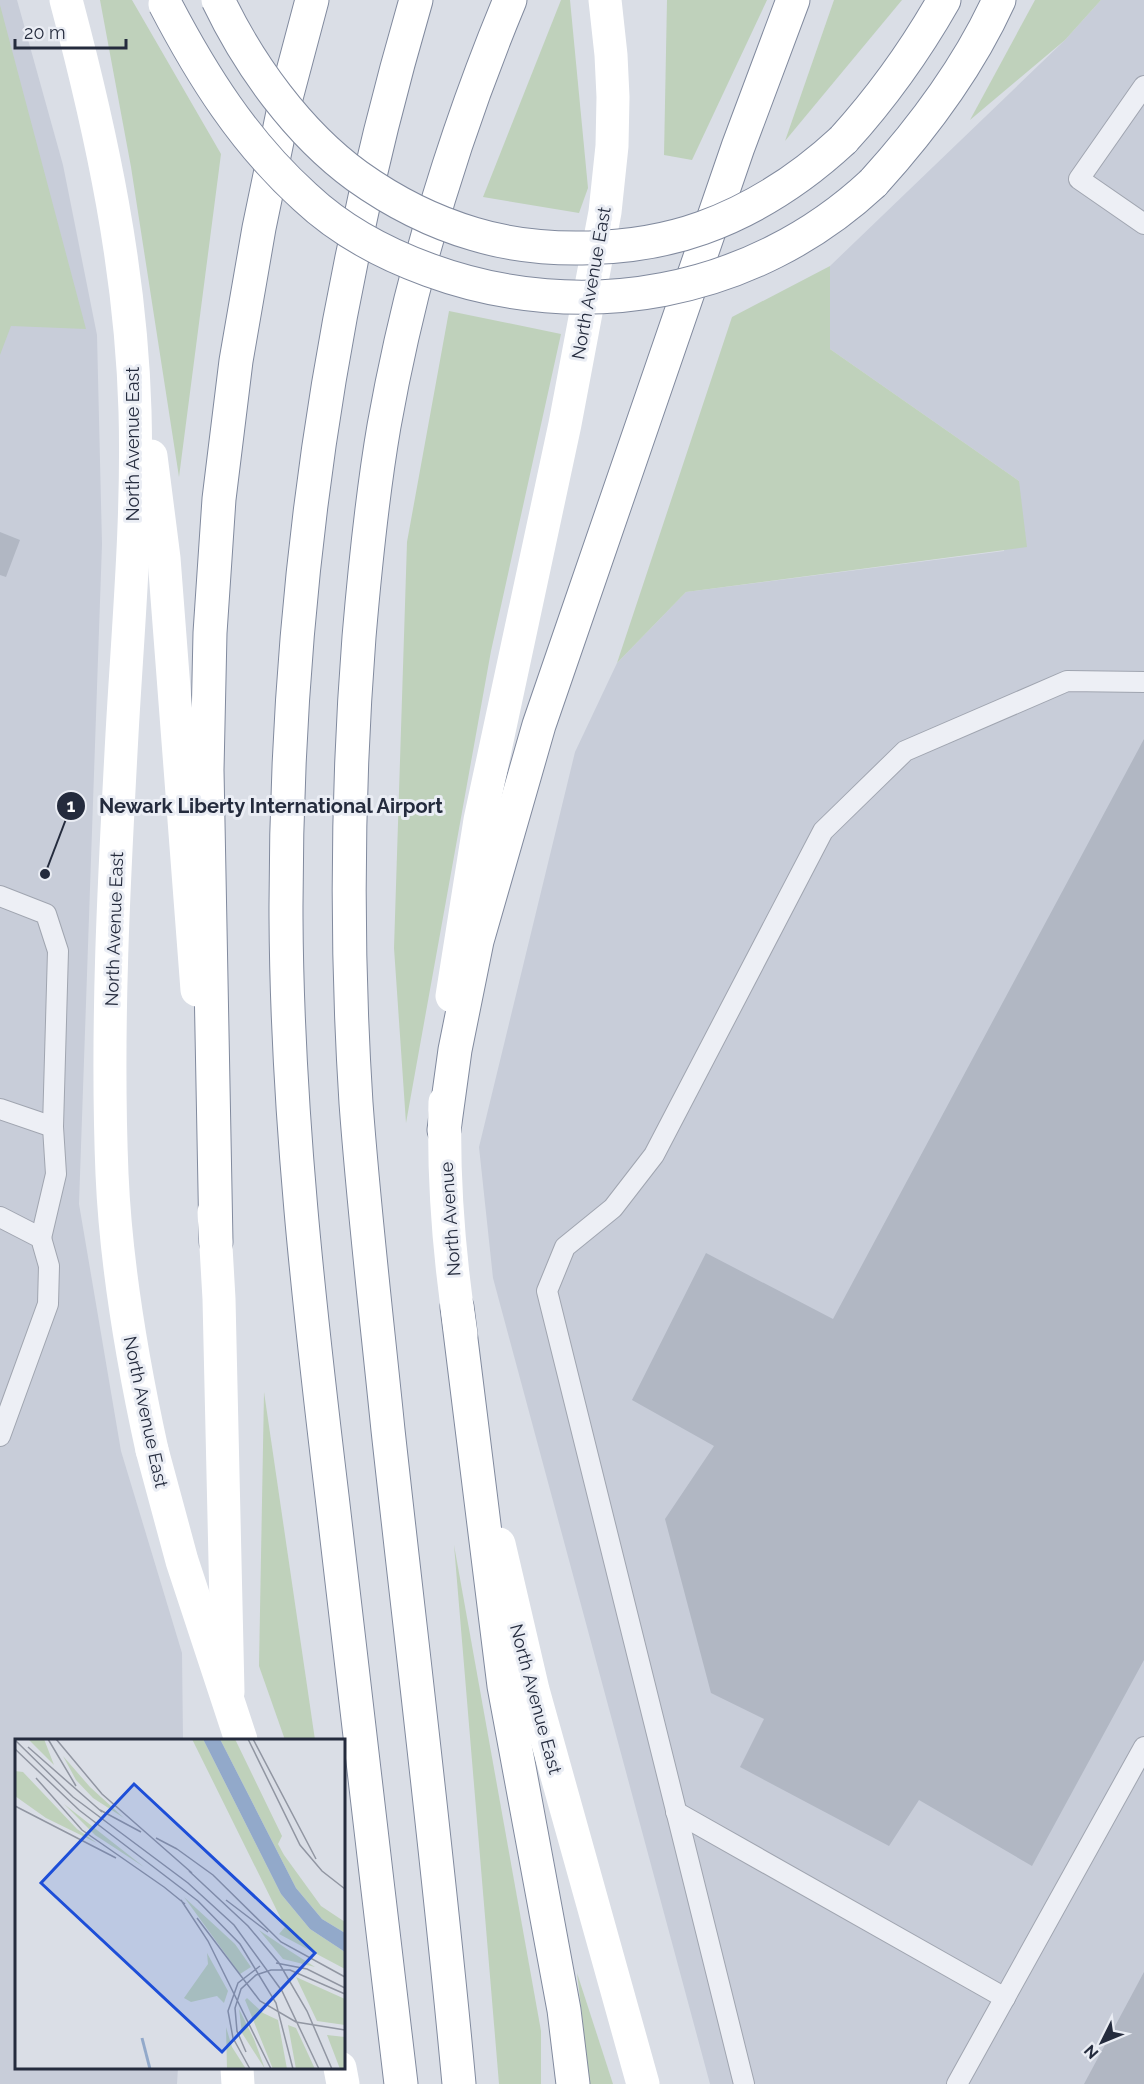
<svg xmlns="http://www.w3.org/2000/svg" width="1144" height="2084" viewBox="0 0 1144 2084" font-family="Raleway,sans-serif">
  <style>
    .built { fill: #c8cdd9 }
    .green { fill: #bfd1bb }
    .building { fill: #b1b7c3 }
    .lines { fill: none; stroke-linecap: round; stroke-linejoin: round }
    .lane-casing { stroke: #a0a5b0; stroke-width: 22 }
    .highway-casing { stroke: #818a9e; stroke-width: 35 }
    .lane { stroke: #edeff5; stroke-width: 20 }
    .secondary { stroke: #fff; stroke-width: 33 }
    .highway { stroke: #fff; stroke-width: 33 }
    .highway-bridge-casing { stroke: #818a9e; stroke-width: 35; stroke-linecap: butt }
    .secondary-bridge { stroke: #fff; stroke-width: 33 }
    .highway-bridge { stroke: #fff; stroke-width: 33 }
    .labels { text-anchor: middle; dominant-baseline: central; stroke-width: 6; stroke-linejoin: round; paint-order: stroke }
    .street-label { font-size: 18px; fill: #242b3d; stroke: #eaedf4 }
    .inset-river { fill: none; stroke: #92a9ca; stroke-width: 3 }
    .inset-road { fill: none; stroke: #9196a2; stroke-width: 1.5 }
    .view { fill: #1d4ed8; fill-opacity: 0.15; stroke: #1d4ed8; stroke-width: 3 }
    .inset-edge { fill: none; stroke: #242b3d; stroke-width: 3 }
    .leader { fill: none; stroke: #242b3d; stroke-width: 2 }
    .callout-dot { fill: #242b3d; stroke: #eaedf4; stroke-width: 2 }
    .mark-label { font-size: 18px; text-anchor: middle; font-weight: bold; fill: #fff }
    .callout-label { font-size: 20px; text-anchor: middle; font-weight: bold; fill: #242b3d; stroke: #eaedf4; stroke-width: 6; stroke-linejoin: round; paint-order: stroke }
  </style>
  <rect width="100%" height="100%" fill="#dadee6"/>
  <g class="built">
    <path d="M0 0H17L63 165 97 335 102 544 79 1204 121 1451 182 1653 183 1740H16V2068H178L177 2084H0Z"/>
    <path d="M1101 0H1144V2084H710L493 1278 479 1147 575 752 617 663 686 592 1004 551 1019 481 830 349V266L1065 40Z"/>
  </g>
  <g class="green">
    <path d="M100 0H132L221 154 179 477 131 167Z"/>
    <path d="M561 0H570L588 188 579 213 483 197Z"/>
    <path d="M667 0H767L692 160 664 155Z"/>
    <path d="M834 0H902L785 141Z"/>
    <path d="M1035 0H1101L1065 40 970 120Z"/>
    <path d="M0 5 86 329 11 326 0 355Z"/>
    <path d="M830 266V349L1019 481 1027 547 686 592 617 663 732 317Z"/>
    <path d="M449 311 561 334 491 651 406 1123 394 948 407 542Z"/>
    <path d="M264 1392 315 1740H285L259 1666Z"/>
    <path d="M454 1545 541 2031V2084H499Z"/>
    <path d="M577 1973 613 2084H590Z"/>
  </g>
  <g class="building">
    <path d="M0 532 20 540 6 577 0 575Z"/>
    <path d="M1144 739V1660L1032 1866 919 1800 889 1846 740 1767 764 1719 711 1693 665 1519 714 1446 632 1400 706 1253 833 1319Z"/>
    <path d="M1144 1972V2084H1084Z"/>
  </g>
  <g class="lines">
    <g class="lane-casing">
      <g id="lane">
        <path d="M1144 86 1079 179 1144 224"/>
        <path d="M0 896 46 914 58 951 53 1127 56 1174 41 1238"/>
        <path d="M0 1109 53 1127"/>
        <path d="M0 1217 41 1238 49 1266 48 1304 0 1436"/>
        <path d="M676 1812 1005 1998"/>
        <path d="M744 2084 547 1291 565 1247 613 1208 654 1155 823 831 905 751 1067 681 1144 682"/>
        <path d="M957 2084 1144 1747"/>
      </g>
    </g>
    <g class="highway-casing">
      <g id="highway">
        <path d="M843 140C882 97 915 51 944 0"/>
        <path d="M873 183C923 128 968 68 999 0"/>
        <path d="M444 1130 455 1050 477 941 539 725 738 147 793 0"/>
        <path d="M216 1242 207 770 210 633 219 499 236 361 259 228 286 98 312 0"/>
        <path d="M457 1307 504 1686 564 2010 573 2084"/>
        <path d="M401 2084C378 1888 354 1692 332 1496 309 1305 287 1111 286 917 285 607 329 298 416 0"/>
        <path d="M459 2084C439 1866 412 1648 388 1430 377 1321 364 1212 356 1103 346 947 347 792 359 637 365 567 372 496 384 426 410 280 453 137 510 0"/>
      </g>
    </g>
    <use href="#lane" class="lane"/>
    <g class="secondary">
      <path d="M66 0C102 135 131 271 135 411 138 519 128 627 122 734 114 880 106 1027 112 1174 116 1267 132 1359 152 1450"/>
      <path d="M151 456 164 558 197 990"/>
      <path d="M452 996 480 820 565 424 605 212 612 146 613 97 611 55 605 0"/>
      <path d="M445 1102C443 1180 449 1257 461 1334"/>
      <path d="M214 1212 219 1299 228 1692"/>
      <path d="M499 1544 533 1690 643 2084"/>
      <path d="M237 2068 238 2084"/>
      <path d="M340 2068 343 2084"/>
    </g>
    <use href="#highway" class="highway"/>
    <g class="highway-bridge-casing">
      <g id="highway-bridge">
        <path d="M218 0C249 65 298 133 357 176 392 201 433 222 474 234 543 255 635 252 702 228 755 209 802 178 843 140"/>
        <path d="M165 4C202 75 244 142 305 197 340 230 385 254 429 270 582 326 753 295 873 183"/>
      </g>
    </g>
    <path class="secondary-bridge" d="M152 1450 182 1561 241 1740"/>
    <use href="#highway-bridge" class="highway-bridge"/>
  </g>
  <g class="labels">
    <g class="street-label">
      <text transform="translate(591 283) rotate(-80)">North Avenue East</text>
      <text transform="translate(132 444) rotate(-90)">North Avenue East</text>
      <text transform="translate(114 929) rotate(-88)">North Avenue East</text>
      <text transform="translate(450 1219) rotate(-94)">North Avenue</text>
      <text transform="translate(146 1412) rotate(78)">North Avenue East</text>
      <text transform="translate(536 1699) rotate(75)">North Avenue East</text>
    </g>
  </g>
  <g transform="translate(15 1739)">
    <rect width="330" height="330" fill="#dadee6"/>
    <path d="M13 0H29L39 26ZM177 0H188L266 155 295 190 330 213V230L264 195 270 188ZM205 0H220L267 97 263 105 269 116 306 167 330 183V194L307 180 281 149ZM48 17 75 48 109 79 78 59 61 41ZM0 32 8 33 62 90 82 104 31 79 0 57ZM49 65 129 128 80 96ZM169 158 220 205 236 228 225 235ZM244 191 275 212 300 228 268 220ZM192 214 213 252 209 264 202 257 176 263 169 259 193 225ZM281 238 330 260V286L302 282ZM232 259 248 274 263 281 272 330H258L230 261ZM224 270 239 300 250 330 227 294ZM273 286 281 289 300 330H281ZM211 288 217 308 231 330H212ZM312 296 330 298V330H325Z" fill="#bfd1bb"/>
    <path d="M188 0H205L281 149 307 180 330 194V213L295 190 266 155Z" fill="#92a9ca"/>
    <path class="inset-river" d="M127 299 135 330"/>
    <path class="inset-road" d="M33 0 61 47M41 0 87 55 177 134M233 0 285 106 307 132 330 150M238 0 301 120M0 1 58 58 173 144 219 186 267 252 304 330M13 8 87 73M0 10 64 71 183 162 225 205 261 264 278 330M21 39 67 91 149 148M0 67 101 119M85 71 126 93M141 99 162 110M162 110 198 136 266 203 330 238M174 132 233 187 264 224 292 272 317 330M149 148 170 165M166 161 193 202 256 330M211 161 253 193M182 179 245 262 281 283 330 291M261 224 292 230 330 249M231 313 222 292 220 269 226 250 241 236 256 231H275L330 255M235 330 218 299 213 272 223 244 245 227"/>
    <path class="view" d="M119 45 300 214 207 313 26 144Z"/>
    <rect width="330" height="330" class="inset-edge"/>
  </g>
  <path class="leader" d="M45 874L71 806"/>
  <g class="callout-dot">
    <circle cx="45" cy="874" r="6"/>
    <circle cx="71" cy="806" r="15"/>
  </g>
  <g class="mark-label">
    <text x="71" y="812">1</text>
  </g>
  <g class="callout-label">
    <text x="271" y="813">Newark Liberty International Airport</text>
  </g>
  <g transform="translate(1102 2042) rotate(227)" stroke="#eaedf4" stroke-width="4.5" paint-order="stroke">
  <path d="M0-4.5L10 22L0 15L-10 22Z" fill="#242b3d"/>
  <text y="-9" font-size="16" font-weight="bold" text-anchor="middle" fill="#242b3d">N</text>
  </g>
  <path d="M15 39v9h111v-9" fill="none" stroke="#242b3d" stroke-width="3"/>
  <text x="24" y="39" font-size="18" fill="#242b3d" stroke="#eaedf4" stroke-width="4.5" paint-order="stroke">20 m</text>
</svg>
